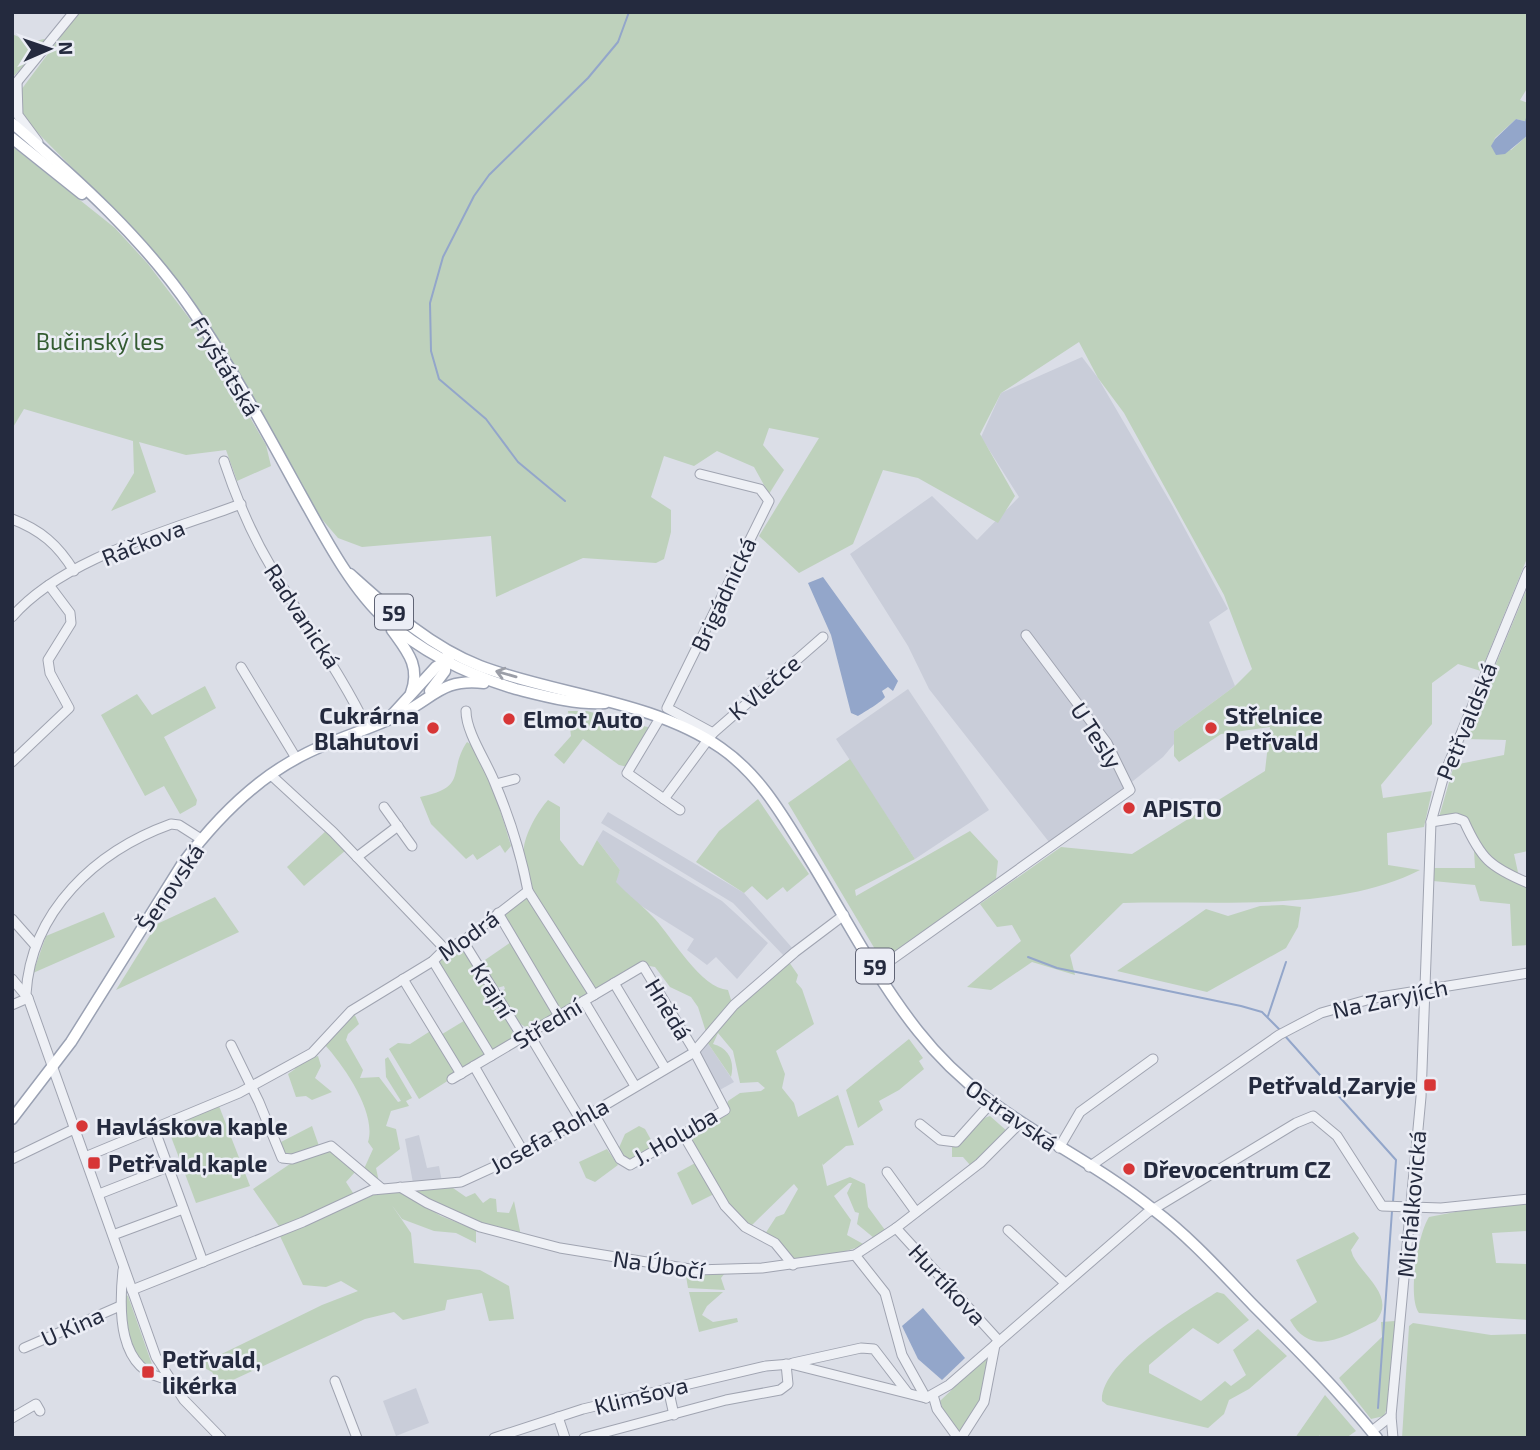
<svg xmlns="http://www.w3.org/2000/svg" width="1540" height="1450" viewBox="0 0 1540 1450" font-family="'Exo 2',sans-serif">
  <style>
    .built { fill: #c9cdd9 }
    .green { fill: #bed1bc }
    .water { fill: #93a6ca }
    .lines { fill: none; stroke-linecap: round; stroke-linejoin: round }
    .stream { stroke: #93a6ca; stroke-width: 2 }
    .minor-casing { stroke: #a0a4b1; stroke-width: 11 }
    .major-casing { stroke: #9aa1b3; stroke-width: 13 }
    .minor { stroke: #eef0f5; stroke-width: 9 }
    .major { stroke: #fff; stroke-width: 10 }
    .oneway { stroke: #9c9fa8 }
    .poi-dot { fill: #d73637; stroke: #ebedf5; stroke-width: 2.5 }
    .labels { text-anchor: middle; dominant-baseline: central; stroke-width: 5; stroke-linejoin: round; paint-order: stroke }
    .shield { fill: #ebedf5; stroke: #606475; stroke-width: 2 }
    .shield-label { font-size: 21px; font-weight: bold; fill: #242a3e }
    .park-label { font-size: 23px; fill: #335b31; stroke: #ebedf5 }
    .street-label { font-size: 23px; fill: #242a3e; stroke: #ebedf5 }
    .poi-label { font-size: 23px; font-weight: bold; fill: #242a3e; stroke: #ebedf5; text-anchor: start }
  </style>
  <rect width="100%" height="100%" fill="#dbdee7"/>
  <g class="built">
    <path d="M1082 357 1098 378 1172 505 1228 609 1209 622 1235 686 1174 731V744L1163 757 1068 833 1049 842 929 689 908 646 850 554 932 496 977 540 1019 497 981 437 1001 393Z"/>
    <path d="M908 689 989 810 915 859 836 739Z"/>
    <path d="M608 812 744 893 794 950 785 957 733 903 601 823Z"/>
    <path d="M603 830 722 901 768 943 737 979 716 957 707 965 687 950 694 939 635 902 615 882 620 870 597 840Z"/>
    <path d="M707 1042 734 1082 718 1091 698 1056Z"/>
    <path d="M419 1135 427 1168 439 1166 442 1182 413 1183 405 1139Z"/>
    <path d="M416 1388 429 1423 396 1436 383 1401Z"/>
  </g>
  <g class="green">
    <path d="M79 12H1528V87L1520 100 1528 103V122L1516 119 1495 138 1492 146 1511 150 1528 135V556L1481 671 1458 664 1432 683V724L1381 785 1383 798 1432 791 1424 827 1387 833 1388 865 1420 870C1335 913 1217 900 1123 903L1070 955 1075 975 1032 962 991 990 967 987 1021 941 1012 925 997 927 980 904 1061 847 1132 854 1265 771 1270 727 1221 734 1179 762 1174 756V731L1235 686 1252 669 1224 595 1124 413 1098 378 1079 342 1001 393 980 434 1015 496 998 523 918 478 883 470 853 544 799 573 759 536 819 438 769 428 763 445 784 470 769 494 754 467 717 451 694 466 664 456 651 497 671 510V532L664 559 656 563 583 558 496 597 491 536 362 547 338 538 320 517 254 399 187 291 124 220 25 120 20 108 21 90Z"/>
    <path d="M12 34 31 42 44 39 47 41 12 78Z"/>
    <path d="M12 146 115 228 148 264 202 335 266 445 271 466 237 481 226 450 186 455 139 442 156 492 111 511 134 473 133 441 24 409 12 429Z"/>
    <path d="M1528 586V851L1514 854 1519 877C1490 864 1477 843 1464 815L1439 817 1454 765 1504 755 1506 740 1465 739Z"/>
    <path d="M205 686 216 708 164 737 197 800 196 805 180 814 164 786 145 796 101 715 137 694 152 715Z"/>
    <path d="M568 711H587L621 720V725L627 726 628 723 653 728 628 767 619 765 583 739 564 764 554 755 571 736Z"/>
    <path d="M467 742C482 747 506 828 511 846L505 853 500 845 477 860 473 854 466 859 431 824 420 797C469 787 447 772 467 742Z"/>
    <path d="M850 759 915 859 855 890 856 896 970 831 998 861 996 879 882 961 788 803Z"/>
    <path d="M758 799 809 874 787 892 783 887 767 900 752 886 744 893 696 862 719 831Z"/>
    <path d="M548 800 560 807V840L579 864 583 866 597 840 620 870 616 882C628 895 643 906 655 919 673 939 701 988 728 990L732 1003 706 1032 698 1007 691 997 670 987 655 967 644 965 596 990C573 954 520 891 524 847 526 832 538 811 548 800Z"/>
    <path d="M327 830 346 850 304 886 287 867Z"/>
    <path d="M1474 850C1486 871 1506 877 1528 887V945L1512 946 1510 904 1480 901 1475 885 1433 881V868H1475Z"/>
    <path d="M215 897 239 932 116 990 157 924Z"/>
    <path d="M529 897 588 993 559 1012 503 914Z"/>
    <path d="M1283 905 1301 907 1298 927 1286 948 1207 992 1117 971 1206 909 1228 916 1260 906Z"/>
    <path d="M104 912 115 937 33 973 46 936Z"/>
    <path d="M511 942 553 1014 529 1029 517 1022 500 992 505 989 504 986 497 988 482 962Z"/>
    <path d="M462 950 470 954 515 1036 492 1053 437 964 439 957Z"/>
    <path d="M789 962 798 975 796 982 802 989 814 1024 776 1051 785 1074 782 1088 794 1103 798 1117 838 1095 854 1145 846 1146 823 1165 822 1163 827 1186 850 1177 865 1184 868 1207 885 1230 874 1238 857 1224 859 1213 855 1212 847 1193 852 1183H849L834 1196 851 1220 847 1235 865 1245 840 1253 795 1260 765 1234 776 1217 784 1214 798 1189 794 1184 752 1225H748L731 1210 690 1136 725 1112 728 1101 740 1093 761 1091 765 1088 758 1082 740 1083 733 1051 718 1033 713 1044C729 1048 735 1062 731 1077L707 1042 733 1013 732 1010Z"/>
    <path d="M353 1011 359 1024 348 1034 346 1040 363 1070 360 1078 379 1077 398 1102 401 1101 386 1077 385 1059 388 1057 412 1098 406 1101 409 1106 391 1111 386 1126 396 1129 400 1149 376 1168 379 1182 363 1171 373 1149 368 1142C377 1113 344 1066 325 1045Z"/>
    <path d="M467 1019 487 1054 464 1070 439 1036Z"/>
    <path d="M432 1030 457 1075 419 1099 389 1049 398 1043 410 1044Z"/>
    <path d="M909 1039 923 1058 919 1061 924 1069 899 1090 879 1101 883 1110 858 1128 846 1090Z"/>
    <path d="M318 1056 321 1066 315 1078 332 1092 312 1100 306 1096 296 1097 288 1074 295 1069 296 1064Z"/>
    <path d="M219 1106 250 1186 196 1203 167 1126Z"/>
    <path d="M990 1116 1008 1132 980 1161 970 1165 963 1157H952V1146C968 1141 973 1121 990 1116Z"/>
    <path d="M312 1126 319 1146 286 1158 281 1142Z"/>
    <path d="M639 1126 645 1129 655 1147 630 1163 618 1150 625 1134Z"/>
    <path d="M329 1149 337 1152 355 1172 346 1182 355 1196 281 1229 253 1189 290 1164Z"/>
    <path d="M607 1149 618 1165 595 1182 586 1178 579 1162Z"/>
    <path d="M697 1162 714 1194 692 1205 677 1173Z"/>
    <path d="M440 1187 453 1188 466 1197 475 1193 483 1203 490 1198 496 1199 497 1212 509 1213 514 1201 521 1236 484 1225 407 1189Z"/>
    <path d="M399 1191 441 1216 476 1230V1243L456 1233 434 1231 402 1219 391 1204 411 1233 414 1263 480 1270 509 1286 514 1319 489 1321 482 1293 447 1300 445 1310 403 1320 394 1312 365 1319 220 1386 212 1372 199 1365 322 1305 358 1291 341 1281 326 1287 303 1285 279 1234 381 1192Z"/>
    <path d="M1528 1202V1231L1492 1233 1496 1263 1528 1264V1320L1419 1313C1407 1297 1418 1234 1429 1217L1492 1205Z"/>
    <path d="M1354 1232 1359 1238 1351 1250 1353 1256C1364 1277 1396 1297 1376 1321 1346 1335 1312 1360 1290 1320L1317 1302 1296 1260Z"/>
    <path d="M685 1270 725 1273 721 1278 725 1290 688 1288Z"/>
    <path d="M689 1292H723L707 1306 702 1315 713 1322 737 1318 738 1322 699 1332Z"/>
    <path d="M1217 1292 1224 1294 1249 1320 1218 1344 1193 1328 1149 1365V1373L1201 1401 1225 1381 1231 1386 1246 1375 1233 1350 1258 1329 1287 1356 1249 1389 1229 1400 1224 1414 1208 1428 1107 1405 1102 1401C1100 1362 1187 1311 1217 1292Z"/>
    <path d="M126 1295 128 1296 154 1370C127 1362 123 1318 126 1295Z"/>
    <path d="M1395 1321 1387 1408 1384 1416 1371 1419 1339 1378 1382 1337 1381 1322Z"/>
    <path d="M1413 1323 1491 1335 1528 1334V1438H1402L1409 1326Z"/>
    <path d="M986 1357 991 1358 981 1401 958 1433 947 1421 940 1401Z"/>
    <path d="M1325 1395 1356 1431 1346 1438H1320V1435L1318 1438H1295Z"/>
  </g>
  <g class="water">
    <path d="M1516 119 1528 122V135L1505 154 1496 155 1491 146 1495 139Z"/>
    <path d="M823 577 898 681 893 691 888 687 882 691 885 697C883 701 863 713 858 716L851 713 831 635 808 583Z"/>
    <path d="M923 1308 965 1358 942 1380 918 1359 902 1326Z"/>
  </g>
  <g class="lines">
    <g class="stream">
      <path d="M1526 122 1528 114"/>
      <path d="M565 501 518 462 486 419 439 379 431 351 430 303 443 257 474 196 489 175 588 78 618 42 629 12"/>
      <path d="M1028 957 1057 968 1241 1006 1262 1012 1279 1029"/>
      <path d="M1268 1016 1286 962"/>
      <path d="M1285 1036 1396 1160 1393 1202"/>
      <path d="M1378 1408 1392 1211"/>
    </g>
    <g class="minor-casing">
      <g id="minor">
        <path d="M17 83 18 115 38 142"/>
        <path d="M12 88 74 12"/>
        <path d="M224 461C236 497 251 533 270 565 301 621 339 669 367 728"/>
        <path d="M700 474 760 489 769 501 667 708 713 733"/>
        <path d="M12 519C41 530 58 545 74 571"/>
        <path d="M12 617C63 558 169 531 241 504"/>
        <path d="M241 667 296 758"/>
        <path d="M660 718 627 773 664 799 713 733 823 637"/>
        <path d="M12 762 69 708 50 673 48 660 71 623 70 613 49 585"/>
        <path d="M271 775 333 832 445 949"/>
        <path d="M496 784 515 779"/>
        <path d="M664 799 680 810"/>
        <path d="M384 807 412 846"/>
        <path d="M1431 822 1456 818 1464 821C1481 859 1490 867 1528 883"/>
        <path d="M357 857 398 826"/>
        <path d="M528 891 594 995"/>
        <path d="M498 913 559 1016"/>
        <path d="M12 919 35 945"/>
        <path d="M463 941 523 1038"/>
        <path d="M433 961 491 1056"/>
        <path d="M877 970 1130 790 1107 743 1026 635"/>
        <path d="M12 979 28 998 156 1357 184 1400 221 1438"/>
        <path d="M403 979 461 1074"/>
        <path d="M614 983 665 1068"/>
        <path d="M26 994C31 911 96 851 171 824L179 825 201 839"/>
        <path d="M584 1001 635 1086"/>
        <path d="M12 1005 28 998"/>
        <path d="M529 1034 580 1119"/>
        <path d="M231 1045 259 1102 282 1158 292 1159 331 1146 381 1188"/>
        <path d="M474 1066 524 1153"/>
        <path d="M452 1079 643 966 692 1047 725 1110 630 1165 620 1159 593 1112"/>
        <path d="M920 1124 940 1140 956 1142 990 1104"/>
        <path d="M154 1128 203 1262"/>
        <path d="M683 1134 725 1206 745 1227 775 1243 793 1265"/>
        <path d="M1059 1148 1080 1112 1153 1059"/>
        <path d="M85 1157 239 1093 312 1053 351 1011 433 961 445 949 463 941 528 891C521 854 509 816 494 781 486 761 466 732 466 711"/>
        <path d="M12 1159 74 1129"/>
        <path d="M1089 1167 1279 1035 1321 1013 1374 998 1528 973"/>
        <path d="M887 1172 916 1212"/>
        <path d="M400 1187 427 1203 480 1227 560 1248 696 1270 762 1268 855 1255 896 1228 980 1163 1019 1124"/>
        <path d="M99 1194 168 1167"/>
        <path d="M896 1228 999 1341"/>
        <path d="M1008 1230 1065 1283"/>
        <path d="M113 1235 183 1209"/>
        <path d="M855 1255 885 1293 902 1355 926 1398"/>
        <path d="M123 1270C119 1309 117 1372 168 1379"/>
        <path d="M132 1290 303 1222 372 1190 461 1182 524 1153 693 1053 734 1005 795 952 844 915"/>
        <path d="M24 1348 120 1306"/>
        <path d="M793 1363 861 1348 874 1349 907 1392"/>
        <path d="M335 1381 357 1438"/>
        <path d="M668 1388 674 1415"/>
        <path d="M933 1395 937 1409 958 1438"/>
        <path d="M558 1417 565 1438"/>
        <path d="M12 1418 36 1404 40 1411"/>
        <path d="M1372 1431 1391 1416"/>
        <path d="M494 1438 583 1409 766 1366 791 1364 926 1398 949 1385 1147 1213 1296 1123 1313 1116 1337 1136 1382 1206 1441 1208 1528 1199"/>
        <path d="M584 1438 726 1400 780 1390 788 1384 786 1364"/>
        <path d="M961 1438 984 1402 995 1345"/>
        <path d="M1393 1438 1391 1416 1421 1097 1431 822 1444 775 1528 571"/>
      </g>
    </g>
    <g class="major-casing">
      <g id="major">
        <path d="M12 123C77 179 144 239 192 310 232 368 266 431 300 493 323 534 351 589 386 620 424 654 469 675 516 689 544 696 576 705 605 703"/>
        <path d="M12 138 82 194"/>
        <path d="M350 574C389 609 429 646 480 666 556 695 652 700 721 748 760 775 783 816 807 855 843 913 875 977 918 1031 987 1119 1072 1144 1154 1210 1191 1238 1222 1273 1254 1306 1296 1348 1339 1391 1377 1438"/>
        <path d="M392 630C407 651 421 666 411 693"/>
        <path d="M430 691 445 671 446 657"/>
        <path d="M393 714 436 667 449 660"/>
        <path d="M12 1119 71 1042 183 863C216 819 257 777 307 753 337 738 371 729 401 714 434 698 442 678 484 683"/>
      </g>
    </g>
    <use href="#minor" class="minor"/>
    <use href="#major" class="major"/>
  </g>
  <defs><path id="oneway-shaft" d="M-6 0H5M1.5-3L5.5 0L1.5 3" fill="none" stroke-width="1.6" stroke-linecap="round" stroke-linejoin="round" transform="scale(1.75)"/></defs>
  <use class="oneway" href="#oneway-shaft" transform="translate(506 674) rotate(-164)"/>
  <g class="poi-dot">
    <circle cx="509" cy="719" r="7"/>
    <circle cx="433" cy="728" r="7"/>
    <circle cx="1211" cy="728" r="7"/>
    <circle cx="1129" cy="808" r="7"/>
    <rect x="1423" y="1078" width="14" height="14" rx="3.5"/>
    <circle cx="82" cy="1126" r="7"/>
    <rect x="87" y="1156" width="14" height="14" rx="3.5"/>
    <circle cx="1129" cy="1169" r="7"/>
    <rect x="141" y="1365" width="14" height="14" rx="3.5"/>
  </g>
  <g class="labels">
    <g class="shield">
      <rect x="375" y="594.5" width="38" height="35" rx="5"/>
      <rect x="856" y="948.5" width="38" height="35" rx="5"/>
    </g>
    <g class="shield-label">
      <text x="394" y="612">59</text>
      <text x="875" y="966">59</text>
    </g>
    <g class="park-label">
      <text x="100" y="341">Bučinský les</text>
    </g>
    <g class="street-label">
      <text transform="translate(226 366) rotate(59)">Fryštátská</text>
      <text transform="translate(143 542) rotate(-22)">Ráčkova</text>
      <text transform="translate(723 594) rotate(-65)">Brigádnická</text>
      <text transform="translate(303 616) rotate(57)">Radvanická</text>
      <text transform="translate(764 687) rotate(-41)">K Vlečce</text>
      <text transform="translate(1466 721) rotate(-68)">Petřvaldská</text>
      <text transform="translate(1097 735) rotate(57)">U Tesly</text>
      <text transform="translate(170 887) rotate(-56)">Šenovská</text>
      <text transform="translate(468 935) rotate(-36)">Modrá</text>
      <text transform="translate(493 990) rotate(58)">Krajní</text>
      <text transform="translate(1390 998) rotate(-12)">Na Zaryjích</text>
      <text transform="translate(669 1009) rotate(59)">Hnědá</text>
      <text transform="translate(547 1023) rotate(-31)">Střední</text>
      <text transform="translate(1012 1115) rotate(35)">Ostravská</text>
      <text transform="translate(549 1135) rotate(-29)">Josefa Rohla</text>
      <text transform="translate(675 1136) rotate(-30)">J. Holuba</text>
      <text transform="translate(1411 1204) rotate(-85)">Michálkovická</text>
      <text transform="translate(659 1264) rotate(8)">Na Úbočí</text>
      <text transform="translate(948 1284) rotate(47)">Hurtíkova</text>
      <text transform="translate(72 1326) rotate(-24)">U Kina</text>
      <text transform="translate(641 1395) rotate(-14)">Klimšova</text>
    </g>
    <g class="poi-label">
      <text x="419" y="715" text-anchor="end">Cukrárna<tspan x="419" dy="26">Blahutovi</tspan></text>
      <text x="1225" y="715">Střelnice<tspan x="1225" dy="26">Petřvald</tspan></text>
      <text x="523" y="719">Elmot Auto</text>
      <text x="1143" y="808">APISTO</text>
      <text x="1416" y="1085" text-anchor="end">Petřvald,Zaryje</text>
      <text x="96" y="1126">Havláskova kaple</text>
      <text x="108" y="1163">Petřvald,kaple</text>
      <text x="1143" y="1169">Dřevocentrum CZ</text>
      <text x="162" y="1359">Petřvald,<tspan x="162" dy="26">likérka</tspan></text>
    </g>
  </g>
  <rect width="1540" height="1450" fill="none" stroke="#242a3e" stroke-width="28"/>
  <g transform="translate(49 49) rotate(88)" stroke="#ebedf5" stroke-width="5" paint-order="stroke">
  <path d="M0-5L12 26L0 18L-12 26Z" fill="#242a3e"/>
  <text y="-10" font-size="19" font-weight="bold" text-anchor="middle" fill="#242a3e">N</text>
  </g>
</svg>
